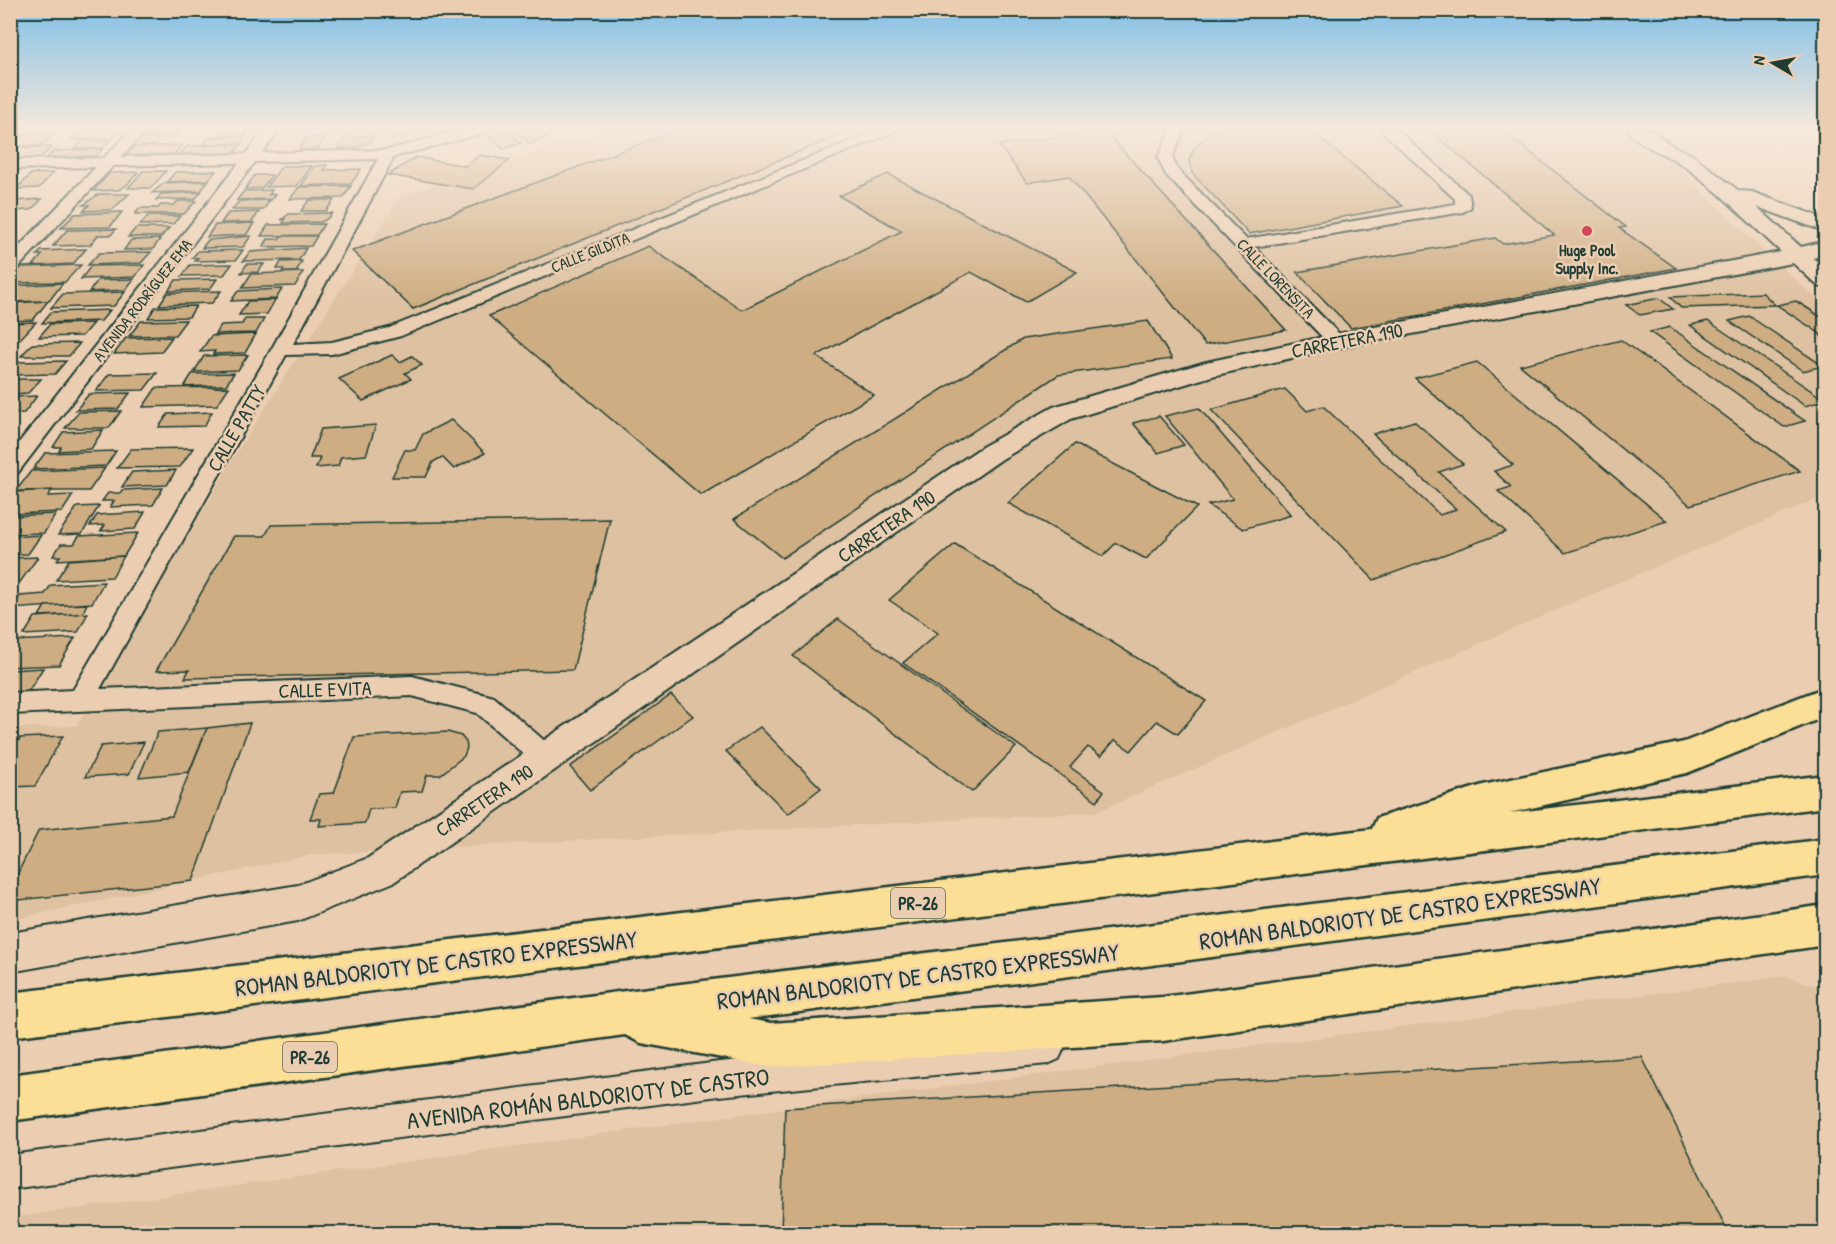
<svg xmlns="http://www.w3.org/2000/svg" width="1836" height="1244" viewBox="0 0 1836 1244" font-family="'Patrick Hand',sans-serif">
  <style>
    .built { fill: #dec1a1 }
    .building { fill: #cead82; stroke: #1f3d34; stroke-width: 1.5 }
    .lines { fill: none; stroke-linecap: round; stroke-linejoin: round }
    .minor-casing { stroke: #1f3d34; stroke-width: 4 }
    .tertiary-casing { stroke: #1f3d34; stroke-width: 4 }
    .motorway-casing { stroke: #1f3d34; stroke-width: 5 }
    .minor { fill: #ebceb1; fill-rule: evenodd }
    .tertiary { fill: #ebceb1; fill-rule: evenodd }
    .motorway { fill: #fbdf96; fill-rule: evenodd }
    .poi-dot { fill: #d1495b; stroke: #ebceb1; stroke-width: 2 }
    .labels { text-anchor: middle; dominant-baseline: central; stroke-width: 5; stroke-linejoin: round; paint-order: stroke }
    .far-poi-label { font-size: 16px; font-weight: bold; fill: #1f3d34; stroke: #ebceb1 }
    .far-street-label { font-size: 16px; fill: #1f3d34; stroke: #ebceb1 }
    .shield { fill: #ebceb1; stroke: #5c685a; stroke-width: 1.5 }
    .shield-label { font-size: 18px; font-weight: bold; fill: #1f3d34 }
    .street-label { font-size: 20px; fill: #1f3d34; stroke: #ebceb1 }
    .near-street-label { font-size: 24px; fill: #1f3d34; stroke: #ebceb1 }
  </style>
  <rect width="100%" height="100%" fill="#ebceb1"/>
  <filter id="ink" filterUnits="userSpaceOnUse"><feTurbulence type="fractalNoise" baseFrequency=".0167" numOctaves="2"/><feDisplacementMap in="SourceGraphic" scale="12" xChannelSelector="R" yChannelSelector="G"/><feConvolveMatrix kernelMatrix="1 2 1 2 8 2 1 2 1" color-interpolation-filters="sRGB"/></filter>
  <g filter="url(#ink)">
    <g class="built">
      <path d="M286 129H468L389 150 272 153Z"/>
      <path d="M608 129H1618L1676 166 1764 251 1825 306V496L1613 585 1097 812 311 855 11 920 10 728 77 726 237 452 401 195Z"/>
      <path d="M1786 976 1825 989V1233L11 1234 10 1218 785 1108Z"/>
    </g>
    <g class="building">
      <path d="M181 129 175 137 143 138 151 130Z"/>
      <path d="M224 129H249L245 136 220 135Z"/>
      <path d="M387 129H433L392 139Z"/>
      <path d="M513 129H536L547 138 530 144Z"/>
      <path d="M680 129H855L413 309 352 251Z"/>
      <path d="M1216 129H1313L1311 131 1403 206 1249 234 1192 173 1189 160 1194 148Z"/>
      <path d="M1428 129H1500L1626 227 1619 228 1676 268 1351 328 1297 272 1495 238 1503 244 1554 235Z"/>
      <path d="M121 130 112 139 71 140 81 131Z"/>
      <path d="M1104 130 1286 330 1205 345 1069 176 1027 183 999 145Z"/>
      <path d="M508 132 522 143 503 149 489 137Z"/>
      <path d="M27 133H56L40 146H11Z"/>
      <path d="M246 136 241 143 204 145 209 137Z"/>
      <path d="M374 136 370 143 361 144 359 147 339 148 345 137Z"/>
      <path d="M325 137 318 149 299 150 306 138Z"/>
      <path d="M160 138 153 146 129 147 140 139Z"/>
      <path d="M110 140 103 148 75 149 82 141Z"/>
      <path d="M241 144 233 155 178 157 187 146Z"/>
      <path d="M182 145 173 156 125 158 134 147Z"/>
      <path d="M14 147H52L40 158 10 160V150Z"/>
      <path d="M103 149 96 156 47 158 54 151Z"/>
      <path d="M480 155 510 160 473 189 388 175 416 157 465 166Z"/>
      <path d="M327 165 324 170 361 169 351 184 301 186 315 166Z"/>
      <path d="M282 166H312L297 186 266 187Z"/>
      <path d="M143 171H166L151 188H128Z"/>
      <path d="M216 171 208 180 167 182 175 172Z"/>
      <path d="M138 172 126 186 118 190 93 191 110 173Z"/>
      <path d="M53 173 39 188 16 189 31 174Z"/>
      <path d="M888 174 1077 272 1026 302 971 272 816 356 874 395 701 495 489 316 648 246 742 310 902 231 839 196Z"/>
      <path d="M255 175H272L262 188 245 189Z"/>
      <path d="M208 181 201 191 152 193 164 183Z"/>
      <path d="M351 186 343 198 290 199 299 187Z"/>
      <path d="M272 190 269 195 275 194 272 199 237 200 244 191Z"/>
      <path d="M201 192 195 199 156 200 161 194Z"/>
      <path d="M99 194H129L112 210 83 211 89 205H83Z"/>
      <path d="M42 199 31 210 10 211V204L14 201Z"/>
      <path d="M270 200 263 210H232L239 201Z"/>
      <path d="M309 200H334L326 211H301Z"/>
      <path d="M178 201H196L184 214H135L140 208H158L161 205H174Z"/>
      <path d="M122 212 110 227 61 228 75 214Z"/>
      <path d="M259 212 252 222 221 223 228 213Z"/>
      <path d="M332 213 327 219 321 222 283 223 285 219 281 220 289 214Z"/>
      <path d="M148 216H180L173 224 140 225Z"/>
      <path d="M254 223 246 235 207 237 215 225Z"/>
      <path d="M324 224 317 235 261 236 268 225Z"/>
      <path d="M136 228H169L161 237H128Z"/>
      <path d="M116 229 111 235H98L90 245 53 246 67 230Z"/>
      <path d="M251 236 243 247 202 248 208 240Z"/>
      <path d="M281 236H317L311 246 263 247 268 239H279Z"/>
      <path d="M160 239 153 249 124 250 131 240Z"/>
      <path d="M306 248 299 260 243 261 250 252Z"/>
      <path d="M86 249 73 264 33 266 42 255H37L41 251Z"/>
      <path d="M243 250 236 260 195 261 198 258H192L198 251Z"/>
      <path d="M151 252 141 263 88 265 99 253Z"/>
      <path d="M302 261 296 272H282L284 269H277L281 262Z"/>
      <path d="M232 264 224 275 182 276 190 265Z"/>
      <path d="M247 264H264L258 272 241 273Z"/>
      <path d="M81 265 65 282 10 283V279L22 267Z"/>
      <path d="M144 265 135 277 81 279 91 266Z"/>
      <path d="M303 272 295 286 242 288 251 274Z"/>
      <path d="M134 279 125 290 89 292 98 280Z"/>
      <path d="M217 279 210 289 168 291 176 280Z"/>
      <path d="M63 283 49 301 10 302V286Z"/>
      <path d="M282 289 276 299 231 301 238 291Z"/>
      <path d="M221 291 212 303 159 305 167 293Z"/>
      <path d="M125 292 114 306 51 308 63 294Z"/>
      <path d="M1763 293 1775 305 1681 308 1670 297Z"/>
      <path d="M1659 298 1673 309 1640 315 1626 305Z"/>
      <path d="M275 300 267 314 239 315 248 301Z"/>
      <path d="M48 301 33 320 10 321V303Z"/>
      <path d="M1796 301 1826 320V343L1819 333 1777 305Z"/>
      <path d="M196 306 189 317 148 318 155 307Z"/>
      <path d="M110 310 101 321 42 323 51 312Z"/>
      <path d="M1749 316 1823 366 1803 371 1729 321Z"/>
      <path d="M245 319H264L256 333 215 334 221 325 242 324Z"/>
      <path d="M186 320 175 335 129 336 141 321Z"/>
      <path d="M1148 321 1172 359 1058 375 782 558 734 519 1023 339Z"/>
      <path d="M1708 321 1825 400 1805 406 1690 325Z"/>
      <path d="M36 322 20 339H10V323Z"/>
      <path d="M93 323 82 336 39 337 50 324Z"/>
      <path d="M1670 327 1805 421 1784 427 1650 332Z"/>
      <path d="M256 334 245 353 213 354 215 351 200 352 211 336Z"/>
      <path d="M172 337 161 352 114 354 126 338Z"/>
      <path d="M1621 340 1800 471 1690 505 1520 365Z"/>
      <path d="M80 343 69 356H21L32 344Z"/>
      <path d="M248 355 238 370 194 372 204 356Z"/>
      <path d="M392 355 400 362 412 356 422 365 405 373 411 379 363 401 339 379Z"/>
      <path d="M66 361 55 374 10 375V369L17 362Z"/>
      <path d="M1477 362 1667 521 1565 553 1498 491 1511 487 1494 471 1513 465 1415 378Z"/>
      <path d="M157 373 144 390 96 391 109 374Z"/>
      <path d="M234 373 226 385 184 387 192 374Z"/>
      <path d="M10 379H41L28 393 10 394Z"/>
      <path d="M229 387 217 405 143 407 156 388Z"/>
      <path d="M1285 389 1307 411 1323 406 1440 515 1456 509 1373 434 1414 421 1463 464 1439 472 1506 532 1374 580 1211 410Z"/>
      <path d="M130 393 118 409 76 410 89 394Z"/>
      <path d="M37 396 24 413 10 414V397Z"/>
      <path d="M1199 408 1291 515 1243 529 1208 505 1233 499 1165 416Z"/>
      <path d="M121 411 109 428H65L79 412Z"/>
      <path d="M212 412 204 426 159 427 168 414Z"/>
      <path d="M1159 416 1184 445 1158 453 1133 423Z"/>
      <path d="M451 420 485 453 454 469 442 457 433 462 426 477H392L405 450H415L423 434Z"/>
      <path d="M376 425 366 455 341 457 338 466 316 468 320 458H310L321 429Z"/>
      <path d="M103 430 91 449 59 451 61 447H53L63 432Z"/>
      <path d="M1075 444 1197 507 1146 559 1116 543 1103 556 1008 503Z"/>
      <path d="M193 448 180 467 117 468 131 449Z"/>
      <path d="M116 451 106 466 33 469 45 453Z"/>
      <path d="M105 468 89 491H16L31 471Z"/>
      <path d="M176 470 167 485 122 487 132 472Z"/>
      <path d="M163 488 153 505 110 507 114 501H102L108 493H120L122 490Z"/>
      <path d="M52 490 48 496 73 495 62 512 10 514V499L15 492Z"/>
      <path d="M99 506 82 534 58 535 77 507Z"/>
      <path d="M145 512 135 529 101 531 105 525 90 526 97 515Z"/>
      <path d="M56 514 44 533 10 534V516Z"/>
      <path d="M610 519 573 670 185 678 189 670 156 671 234 536H265L271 525Z"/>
      <path d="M138 533 124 556 57 560 60 556H53L61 544H74L79 536Z"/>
      <path d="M41 535 28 554 10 555V537Z"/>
      <path d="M955 544 1206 701 1178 734 1157 721 1131 751 1115 740 1101 756 1088 747 1070 767 1104 791 1097 801 903 663 938 633 889 600Z"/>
      <path d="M124 556 112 577 56 580 69 560Z"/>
      <path d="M38 557 18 585H10V558Z"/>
      <path d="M104 582 92 603 12 609 20 596 45 594 51 585Z"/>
      <path d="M87 604 82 614 39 616 45 606Z"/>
      <path d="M88 613 78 632 24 635 35 617Z"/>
      <path d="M838 619 1016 747 972 792 793 656Z"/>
      <path d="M75 638 59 665 10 667V641Z"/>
      <path d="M43 668 28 692 10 693V670Z"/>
      <path d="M671 695 693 716 590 790 570 767Z"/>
      <path d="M250 723 193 881 10 901V889L39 830 172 816 207 728Z"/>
      <path d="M760 727 821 788 788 814 726 751Z"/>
      <path d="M207 728 189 772 139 777 158 732Z"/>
      <path d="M448 732 461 736 466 742 467 748 464 756 440 775H427L422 791 400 792 395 808 369 809 365 823 319 826 321 819H310L319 794 334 793 354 737Z"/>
      <path d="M63 736 35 786 10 787V755L20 738Z"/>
      <path d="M144 742 129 774 85 777 101 746Z"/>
      <path d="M1642 1057 1729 1234H781L785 1108Z"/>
    </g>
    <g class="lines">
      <g class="minor-casing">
        <g id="minor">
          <path d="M10 129H22L15 137 10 138Z"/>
          <path d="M132 129H147L121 157 246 154 265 129H280L262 153 388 150 464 129H489L487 132 394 157 293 344 332 342 389 328 881 129H901L401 336 332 354 286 355 100 689 412 676 494 697 555 750 559 758 555 766 546 769 537 766 477 713 412 696 10 714V693L73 690 271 350 378 159 255 162 17 474 10 476V454L239 163 113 166 16 270 10 271V256L96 167 10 169V160L104 158Z"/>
          <path d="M1171 129H1185L1172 158 1178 170 1246 239 1455 204V199L1380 129H1396L1469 195 1471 207 1463 212 1254 247 1346 341 1344 345H1330L1166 175 1158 158Z"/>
          <path d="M1048 1032 1059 1037 1064 1048 1059 1059 1048 1064 719 1096 10 1189V1155L719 1062Z"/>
        </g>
      </g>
      <g class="tertiary-casing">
        <path id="tertiary" d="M1627 129H1649L1673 146 1691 154 1739 191 1752 192 1826 219V232L1757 207 1801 247 1826 241V254L1813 258 1826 269V288L1818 286 1793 263 1337 348 1212 376 1071 419 1002 459 394 882 298 921 10 972V933L298 885 368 858 982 447 1053 407 1206 362 1337 334 1781 252C1748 222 1715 186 1678 162 1661 152 1639 146 1627 129Z"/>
      </g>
      <g class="motorway-casing">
        <g id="motorway">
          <path d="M1826 687V716L1687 773 1509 813 1826 775V807L10 1037V993L1372 829 1377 818 1483 785 1684 742Z"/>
          <path d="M1826 839V875L748 1019 771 1023 1163 997 1826 905V945L1163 1041 771 1067 641 1043 625 1035 10 1121V1075L610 993Z"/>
        </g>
      </g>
      <use href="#minor" class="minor"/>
      <use href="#tertiary" class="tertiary"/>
      <use href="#motorway" class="motorway"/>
    </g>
  </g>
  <linearGradient id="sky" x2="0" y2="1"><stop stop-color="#80bee7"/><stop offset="0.42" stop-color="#f6e9dc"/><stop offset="1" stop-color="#f6e9dc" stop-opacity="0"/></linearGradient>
  <rect width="1836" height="304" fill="url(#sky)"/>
  <circle class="poi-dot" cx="1587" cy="231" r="6"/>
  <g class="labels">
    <g class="far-poi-label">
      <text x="1587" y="250">Huge Pool<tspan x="1587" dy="18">Supply Inc.</tspan></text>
    </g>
    <g class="far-street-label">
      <text transform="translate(590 252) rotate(-22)">CALLE GILDITA</text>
      <text transform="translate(1276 278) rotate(46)">CALLE LORENSITA</text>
      <text transform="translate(142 300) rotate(-52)">AVENIDA RODRÍGUEZ EMA</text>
    </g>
    <g class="shield">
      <rect x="891" y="888" width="54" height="30" rx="4.5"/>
      <rect x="283" y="1042" width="54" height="30" rx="4.5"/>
    </g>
    <g class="shield-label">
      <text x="918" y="903">PR-26</text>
      <text x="310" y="1057">PR-26</text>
    </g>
    <g class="street-label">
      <text transform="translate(1347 340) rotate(-11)">CARRETERA 190</text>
      <text transform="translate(236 428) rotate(-60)">CALLE PATTY</text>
      <text transform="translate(886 526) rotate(-34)">CARRETERA 190</text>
      <text transform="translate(325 689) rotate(-2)">CALLE EVITA</text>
      <text transform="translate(484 800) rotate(-34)">CARRETERA 190</text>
    </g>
    <g class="near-street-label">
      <text transform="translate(1400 913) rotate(-8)">ROMAN BALDORIOTY DE CASTRO EXPRESSWAY</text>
      <text transform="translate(436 963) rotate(-7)">ROMAN BALDORIOTY DE CASTRO EXPRESSWAY</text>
      <text transform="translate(918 976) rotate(-7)">ROMAN BALDORIOTY DE CASTRO EXPRESSWAY</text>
      <text transform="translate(588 1098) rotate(-7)">AVENIDA ROMÁN BALDORIOTY DE CASTRO</text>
    </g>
  </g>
  <rect width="1836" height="1244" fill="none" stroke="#ebceb1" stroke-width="36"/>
  <rect x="18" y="18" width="1800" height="1208" fill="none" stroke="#1f3d34" stroke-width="2" filter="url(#ink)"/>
  <g transform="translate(1773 63) rotate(280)" stroke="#ebceb1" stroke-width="4.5" paint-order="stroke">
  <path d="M0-4.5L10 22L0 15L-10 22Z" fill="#1f3d34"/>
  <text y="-9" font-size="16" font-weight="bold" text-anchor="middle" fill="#1f3d34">N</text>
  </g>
</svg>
